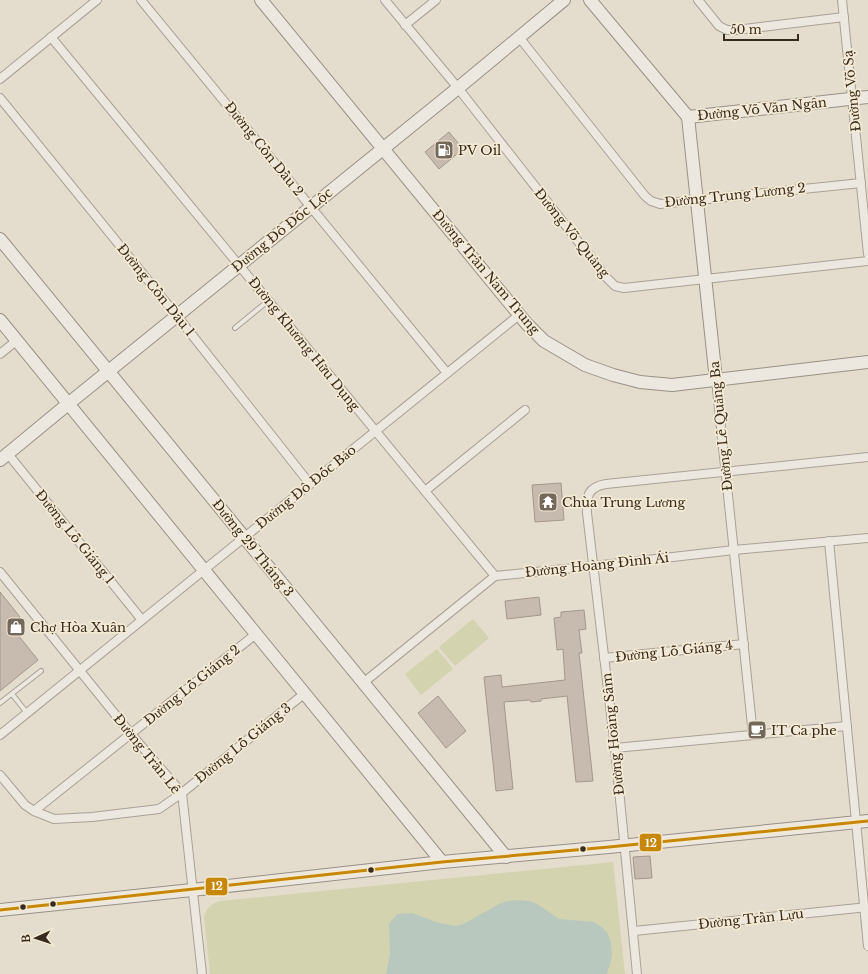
<svg xmlns="http://www.w3.org/2000/svg" width="868" height="974" viewBox="0 0 868 974" font-family="'Libre Baskerville',serif">
  <style>
    .green { fill: #d4d3b0 }
    .water { fill: #b9c8be }
    .building { fill: #c7baae; stroke: #a4988c }
    .lines { fill: none; stroke-linecap: round; stroke-linejoin: round }
    .lane-casing { stroke: #a9a196; stroke-width: 6 }
    .street-casing { stroke: #a9a196; stroke-width: 10 }
    .secondary-casing { stroke: #999186; stroke-width: 14 }
    .lane { stroke: #ece7df; stroke-width: 4 }
    .street { stroke: #ece7df; stroke-width: 8 }
    .secondary { stroke: #ece7df; stroke-width: 12 }
    .bus-1-casing { stroke: #f4ead3; stroke-width: 6 }
    .bus-1 { stroke: #c78708; stroke-width: 3 }
    .bus-dot { fill: #372a1e; stroke: #f4ead3; stroke-width: 1.5 }
    .labels { text-anchor: middle; dominant-baseline: central; stroke-width: 3.5; stroke-linejoin: round; paint-order: stroke }
    .street-label { font-size: 13px; fill: #372a1e; stroke: #f4ead3 }
    .poi-label { font-size: 13px; fill: #372a1e; stroke: #f4ead3; text-anchor: start }
    .line-badge { stroke: #f4ead3; stroke-width: 1.5 }
    .badge-label { font-size: 11px; text-anchor: middle; font-weight: bold; fill: #fff }
  </style>
  <rect width="100%" height="100%" fill="#e4dccd"/>
  <g class="green">
    <path d="M473 619 489 638 455 666 439 647Z"/>
    <path d="M437 649 453 669 421 695 405 674Z"/>
    <path d="M613 862 625 974H210L204 917C207 907 211 904 220 901Z"/>
  </g>
  <path class="water" d="M518 900 529 901 537 904 559 919 594 922 602 927 608 934 611 943 612 956 607 974H386L390 954 389 924 397 914 412 913 436 922 455 926 463 924 499 904 507 901Z"/>
  <g class="building">
    <path d="M449 132 463 149 439 169 425 152Z"/>
    <path d="M561 483 564 520 535 522 532 485Z"/>
    <path d="M0 592 20 617 10 625 38 660 0 691Z"/>
    <path d="M539 597 541 615 507 619 505 601Z"/>
    <path d="M584 610 586 629 579 630 582 653H579L593 781 576 782 567 696 541 699V701L531 702 530 700 504 702 513 789 496 791 484 677 501 675 502 687 565 680 563 649 557 650 554 618 561 617V612Z"/>
    <path d="M438 696 466 731 446 748 418 713Z"/>
    <path d="M650 856 652 878 635 879 633 857Z"/>
  </g>
  <g class="lines">
    <g class="lane-casing">
      <g id="lane">
        <path d="M235 328 268 301"/>
        <path d="M12 694 27 713"/>
        <path d="M0 703 41 671"/>
      </g>
    </g>
    <g class="street-casing">
      <g id="street">
        <path d="M141 0 447 373"/>
        <path d="M385 0 458 88 606 277 615 286 624 288 868 261"/>
        <path d="M698 0 719 26 727 30H736L844 17"/>
        <path d="M842 0 868 254"/>
        <path d="M405 25 436 0"/>
        <path d="M51 37 495 576"/>
        <path d="M519 37 645 196 651 201 660 204 861 183"/>
        <path d="M0 79 97 0"/>
        <path d="M0 98 177 316 310 484"/>
        <path d="M0 354 16 341"/>
        <path d="M716 380 753 735"/>
        <path d="M8 454 142 620"/>
        <path d="M425 491 525 410"/>
        <path d="M829 541 868 946"/>
        <path d="M0 572 131 734 182 793 202 974"/>
        <path d="M604 658 744 644"/>
        <path d="M363 683 495 576 594 566 734 550 868 538"/>
        <path d="M0 735 519 315"/>
        <path d="M615 748 847 726"/>
        <path d="M0 775 25 805 34 811 54 819 92 817 159 809 182 793 305 693"/>
        <path d="M34 811 256 634"/>
        <path d="M634 931 868 907"/>
        <path d="M637 974 615 748 587 513C586 496 588 487 606 484L868 457"/>
      </g>
    </g>
    <g class="secondary-casing">
      <g id="secondary">
        <path d="M261 0 526 323 544 341 585 365 613 375 640 382 672 385 868 362"/>
        <path d="M590 0 688 117"/>
        <path d="M688 117 716 380"/>
        <path d="M688 117 868 97"/>
        <path d="M0 239 506 857"/>
        <path d="M0 320 442 862"/>
        <path d="M0 460 68 404 458 88 564 0"/>
        <path d="M0 910 192 890 442 862 609 847 868 821"/>
      </g>
    </g>
    <use href="#lane" class="lane"/>
    <use href="#street" class="street"/>
    <use href="#secondary" class="secondary"/>
    <g class="bus-1-casing">
      <path id="bus-1" d="M0 910 442 862 609 847 868 821"/>
    </g>
    <use href="#bus-1" class="bus-1"/>
  </g>
  <defs>
    <g id="fuel-square" transform="scale(1)"><rect x="-9" y="-9" width="18" height="18" rx="4" fill="#74685b" stroke="#f4ead3"/><path d="M-5.5-6h7V0h2V4h1.3V-2.5L3-4.5l.8-.8L6-3V5H2.5V1h-1V6h-7ZM-4.2-4.7v3.2H.2V-4.7Z" fill="#fff"/></g>
    <g id="temple-square" transform="scale(1)"><rect x="-9" y="-9" width="18" height="18" rx="4" fill="#74685b" stroke="#f4ead3"/><path d="M0-6L5-2H3V0L6.5 2.5H4V6H1.5V3h-3V6H-4V2.5H-6.5L-3 0V-2H-5Z" fill="#fff"/></g>
    <g id="shop-square" transform="scale(1)"><rect x="-9" y="-9" width="18" height="18" rx="4" fill="#74685b" stroke="#f4ead3"/><path d="M-5-2.5h2.3a2.7 3.5 0 0 1 5.4 0H5L5.5 6h-11ZM-1.5-2.5h3a1.5 2.3 0 0 0-3 0Z" fill="#fff"/></g>
    <g id="cafe-square" transform="scale(1)"><rect x="-9" y="-9" width="18" height="18" rx="4" fill="#74685b" stroke="#f4ead3"/><path d="M-5.5-4.5H6V0H3Q3 3.5 0 3.5H-2.5Q-5.5 3.5-5.5 0ZM3-3.2v2h1.7v-2ZM-6 4.5H4V6H-6Z" fill="#fff"/></g>
  </defs>
  <g fill-rule="evenodd">
    <use href="#fuel-square" x="444" y="150"/>
    <use href="#temple-square" x="548" y="502"/>
    <use href="#shop-square" x="16" y="627"/>
    <use href="#cafe-square" x="757" y="730"/>
  </g>
  <g class="bus-dot">
    <circle cx="583" cy="849" r="3.5"/>
    <circle cx="371" cy="870" r="3.5"/>
    <circle cx="53" cy="904" r="3.5"/>
    <circle cx="23" cy="907" r="3.5"/>
  </g>
  <g class="labels">
    <g class="street-label">
      <text transform="translate(852 91) rotate(-96)">Đường Võ Sạ</text>
      <text transform="translate(762 109) rotate(-6)">Đường Võ Văn Ngân</text>
      <text transform="translate(264 149) rotate(51)">Đường Cồn Dầu 2</text>
      <text transform="translate(735 195) rotate(-6)">Đường Trung Lương 2</text>
      <text transform="translate(282 230) rotate(-39)">Đường Đô Đốc Lộc</text>
      <text transform="translate(572 233) rotate(51)">Đường Võ Quảng</text>
      <text transform="translate(486 272) rotate(50)">Đường Trần Nam Trung</text>
      <text transform="translate(156 290) rotate(51)">Đường Cồn Dầu 1</text>
      <text transform="translate(304 344) rotate(51)">Đường Khương Hữu Dụng</text>
      <text transform="translate(721 426) rotate(-96)">Đường Lê Quảng Ba</text>
      <text transform="translate(306 487) rotate(-39)">Đường Đô Đốc Bảo</text>
      <text transform="translate(75 537) rotate(51)">Đường Lỗ Giáng 1</text>
      <text transform="translate(253 548) rotate(51)">Đường 29 Tháng 3</text>
      <text transform="translate(597 565) rotate(-6)">Đường Hoàng Đình Ái</text>
      <text transform="translate(674 651) rotate(-6)">Đường Lỗ Giáng 4</text>
      <text transform="translate(192 685) rotate(-39)">Đường Lỗ Giáng 2</text>
      <text transform="translate(613 734) rotate(-96)">Đường Hoàng Sâm</text>
      <text transform="translate(243 743) rotate(-39)">Đường Lỗ Giáng 3</text>
      <text transform="translate(147 754) rotate(51)">Đường Trần Lê</text>
      <text transform="translate(751 919) rotate(-6)">Đường Trần Lựu</text>
    </g>
    <g class="poi-label">
      <text x="458" y="150">PV Oil</text>
      <text x="562" y="502">Chùa Trung Lương</text>
      <text x="30" y="627">Chợ Hòa Xuân</text>
      <text x="771" y="730">IT Ca phe</text>
    </g>
  </g>
  <g class="line-badge">
    <rect x="639" y="833" width="23" height="19" rx="4" fill="#c78708"/>
    <rect x="205" y="877" width="23" height="19" rx="4" fill="#c78708"/>
  </g>
  <g class="badge-label">
    <text x="651" y="847">12</text>
    <text x="217" y="890">12</text>
  </g>
  <g transform="translate(36 938) rotate(267)" stroke="#f4ead3" stroke-width="3" paint-order="stroke">
  <path d="M0-3L7 15L0 10L-7 15Z" fill="#372a1e"/>
  <text y="-6" font-size="11" font-weight="bold" text-anchor="middle" fill="#372a1e">B</text>
  </g>
  <path d="M724 34v6h74v-6" fill="none" stroke="#372a1e" stroke-width="2"/>
  <text x="730" y="34" font-size="12" fill="#372a1e" stroke="#f4ead3" stroke-width="3" paint-order="stroke">50 m</text>
</svg>
